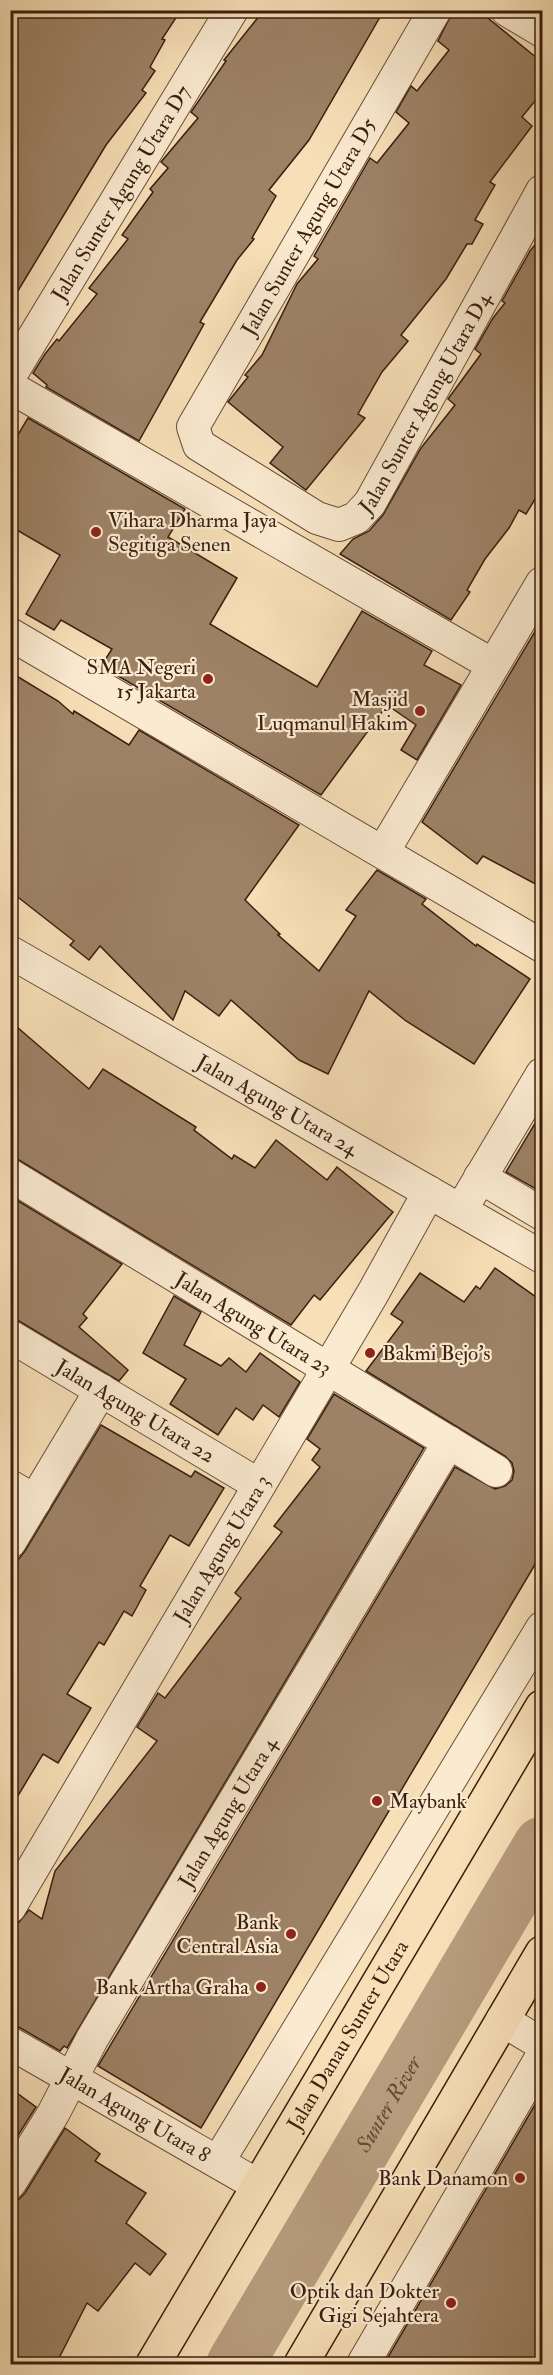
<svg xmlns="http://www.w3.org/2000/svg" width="553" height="2375" viewBox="0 0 553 2375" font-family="'IM FELL Double Pica',serif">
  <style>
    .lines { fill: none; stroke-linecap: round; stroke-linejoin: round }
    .river { stroke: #b79d7e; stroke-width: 57 }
    .building { fill: #9d8266; stroke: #3b1e0f; stroke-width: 1.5 }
    .minor-casing { stroke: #6a4e39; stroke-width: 34 }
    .major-casing { stroke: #3b1e0f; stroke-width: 36 }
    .minor { stroke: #faead0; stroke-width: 32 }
    .major { stroke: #f7dfb7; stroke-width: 33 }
    .poi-dot { fill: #8f2418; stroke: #faead0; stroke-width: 2 }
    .labels { text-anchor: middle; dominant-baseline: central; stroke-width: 4.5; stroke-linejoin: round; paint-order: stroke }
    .street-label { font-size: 21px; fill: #3b1e0f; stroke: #faead0 }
    .poi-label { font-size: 21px; fill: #3b1e0f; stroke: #faead0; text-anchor: end }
    .water-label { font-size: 22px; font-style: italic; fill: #664a36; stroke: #faead0 }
  </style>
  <rect width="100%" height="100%" fill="#f7dfb7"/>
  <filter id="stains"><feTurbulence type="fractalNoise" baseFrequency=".00333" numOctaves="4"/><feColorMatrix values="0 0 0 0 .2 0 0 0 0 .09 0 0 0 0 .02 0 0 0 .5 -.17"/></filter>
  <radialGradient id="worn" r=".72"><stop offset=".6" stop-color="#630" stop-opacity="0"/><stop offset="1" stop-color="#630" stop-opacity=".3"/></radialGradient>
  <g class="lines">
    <path class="river" id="s1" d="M235 2364 542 1845"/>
  </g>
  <g class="building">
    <path d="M10 10H181L162 39 165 40 150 67 155 71 142 90 146 93 106 145 10 304Z"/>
    <path d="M264 10H384L309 140 269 190 276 196 252 238 254 239 237 260 200 322 204 324 139 441 46 387 47 385 33 373 45 354 57 339 59 341 97 294 89 288 128 239 122 235 153 192 150 189 168 168 161 162 198 118 191 112 226 61 224 60Z"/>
    <path d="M478 10 543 63V91L522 117 532 126 490 182 495 185 475 220 483 224 472 244H467L446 279 401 335 408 341 382 372 358 414 365 418 306 490 270 463 283 447 228 402 248 377 245 375 262 355 297 284 318 259 314 256 370 158 377 163 409 123 396 112 411 86 417 91 449 50 438 41 453 11Z"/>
    <path d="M543 235V486L526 514 519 510 509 528 485 559 467 590 470 592 451 620 340 554 353 539 369 531 383 515 421 448 455 405 448 399 481 354 475 349 493 318 505 303 502 301 530 251Z"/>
    <path d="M28 418 185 509 168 537 237 578 210 624 317 687 362 611 432 651 424 665 461 685 417 760 401 750 416 725 387 705 321 795 101 666 112 649 61 620 54 630 26 614 60 555 10 526V448Z"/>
    <path d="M543 618V888L483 856 477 864 422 822Z"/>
    <path d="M10 672 58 701 73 714 74 711 129 745 139 730 299 825 245 900 280 934 278 935 319 971 356 916 346 910 377 870 426 899 422 904 476 946 477 944 530 979 474 1064 406 1021 369 991 328 1074 299 1060 231 1000 219 1016 185 991 173 1020 100 946 89 960 70 945 74 941 10 891Z"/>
    <path d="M10 1021 89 1089 103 1069 196 1127 194 1130 232 1159 234 1155 255 1168 276 1140 327 1180 337 1167 393 1212 320 1300 314 1295 291 1325 19 1160 10 1157Z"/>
    <path d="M543 1110V1193L506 1172Z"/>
    <path d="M10 1196 122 1264 83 1314 87 1318 79 1327 128 1370 119 1381 19 1321 10 1318Z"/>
    <path d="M495 1268 543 1302V1551L201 2128 98 2066 455 1467 495 1489 505 1486 512 1480 514 1471 512 1463 505 1456 366 1371 403 1322 391 1314 420 1273 464 1302 476 1286 480 1289Z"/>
    <path d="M174 1296 201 1312 184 1345 221 1366 229 1358 246 1372 260 1353 300 1382 279 1417 263 1405 253 1420 236 1408 218 1435 170 1404 186 1379 143 1353Z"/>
    <path d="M334 1394 424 1448 67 2048 64 2046 60 2051 10 2022V1925L19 1922 29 1910 42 1919 55 1871 157 1741 137 1727 158 1693 165 1698 241 1598 235 1593 282 1532 274 1526 320 1467 312 1460 320 1449 307 1439Z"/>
    <path d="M101 1425 191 1477 195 1471 224 1488 189 1546 170 1535 140 1586 146 1590 132 1616 124 1611 104 1645 99 1642 67 1694 91 1708 58 1763 43 1754 10 1809V1570L25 1551Z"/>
    <path d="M10 2088 36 2107 10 2148Z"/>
    <path d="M543 2091V2364H384Z"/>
    <path d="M65 2128 100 2154 95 2161 146 2193 126 2223 166 2254 150 2275 135 2263 98 2311 87 2303 56 2364H10V2201L19 2199 25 2193Z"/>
  </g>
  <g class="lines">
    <g class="minor-casing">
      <g id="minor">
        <path id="s2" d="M435 10 193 427 199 445 317 518 339 525 356 518 370 503 542 191"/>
        <path d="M507 10 542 31"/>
        <path id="s3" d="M10 376 232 10"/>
        <path d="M10 387 493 665"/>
        <path d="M10 634 542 946"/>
        <path d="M383 852 542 583"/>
        <path id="s4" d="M10 952 542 1257"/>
        <path id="s5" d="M10 1175 496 1471"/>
        <path d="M480 1177 542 1214"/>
        <path d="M461 1210 542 1074"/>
        <path id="s6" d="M10 1336 259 1485"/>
        <path d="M10 1486 35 1501"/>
        <path d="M10 1542 101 1390"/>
        <path id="s7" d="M10 1907 373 1293 429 1192"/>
        <path d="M502 2020 542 2044"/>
        <path id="s8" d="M10 2043 259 2186"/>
        <path d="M218 2162 542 1628"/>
        <path id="s9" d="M10 2183 53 2114 92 2039 449 1442"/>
        <path d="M363 2364 542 2056"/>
      </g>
    </g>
    <g class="major-casing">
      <g id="major">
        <path id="s10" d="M153 2364 542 1707"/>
        <path d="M301 2364 542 1953"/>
      </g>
    </g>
    <use href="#minor" class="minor"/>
    <use href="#major" class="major"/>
  </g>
  <g class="poi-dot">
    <circle cx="96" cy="532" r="6"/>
    <circle cx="208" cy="679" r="6"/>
    <circle cx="420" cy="711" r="6"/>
    <circle cx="370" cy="1353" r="6"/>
    <circle cx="377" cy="1801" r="6"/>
    <circle cx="291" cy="1934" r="6"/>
    <circle cx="261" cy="1987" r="6"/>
    <circle cx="520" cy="2178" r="6"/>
    <circle cx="451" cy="2303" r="6"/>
  </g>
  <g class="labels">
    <g class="street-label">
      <text stroke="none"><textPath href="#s3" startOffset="214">Jalan Sunter Agung Utara D7</textPath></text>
      <text transform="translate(309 227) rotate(-60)">Jalan Sunter Agung Utara D5</text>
      <text stroke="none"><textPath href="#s2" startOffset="816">Jalan Sunter Agung Utara D4</textPath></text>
      <text stroke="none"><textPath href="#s4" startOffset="308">Jalan Agung Utara 24</textPath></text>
      <text stroke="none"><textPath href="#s5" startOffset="285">Jalan Agung Utara 23</textPath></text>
      <text stroke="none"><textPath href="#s6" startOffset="146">Jalan Agung Utara 22</textPath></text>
      <text stroke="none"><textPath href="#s7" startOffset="416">Jalan Agung Utara 3</textPath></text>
      <text stroke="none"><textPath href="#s9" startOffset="430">Jalan Agung Utara 4</textPath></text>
      <text stroke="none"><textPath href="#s10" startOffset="382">Jalan Danau Sunter Utara</textPath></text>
      <text stroke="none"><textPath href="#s8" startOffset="144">Jalan Agung Utara 8</textPath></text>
    </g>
    <g class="poi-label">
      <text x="108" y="520" text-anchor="start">Vihara Dharma Jaya<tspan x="108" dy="24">Segitiga Senen</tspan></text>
      <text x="196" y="667">SMA Negeri<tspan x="196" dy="24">15 Jakarta</tspan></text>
      <text x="408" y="699">Masjid<tspan x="408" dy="24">Luqmanul Hakim</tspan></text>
      <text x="382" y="1353" text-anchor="start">Bakmi Bejo's</text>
      <text x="389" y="1801" text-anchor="start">Maybank</text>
      <text x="279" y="1922">Bank<tspan x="279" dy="24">Central Asia</tspan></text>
      <text x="249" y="1987">Bank Artha Graha</text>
      <text x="508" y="2178">Bank Danamon</text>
      <text x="439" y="2291">Optik dan Dokter<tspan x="439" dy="24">Gigi Sejahtera</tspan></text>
    </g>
    <g class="water-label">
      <text stroke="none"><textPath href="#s1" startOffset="302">Sunter River</textPath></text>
    </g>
  </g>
  <rect width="553" height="2375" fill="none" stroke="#f7dfb7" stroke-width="36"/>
  <rect x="12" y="12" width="529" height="2351" fill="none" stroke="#3b1e0f" stroke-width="3"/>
  <rect x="18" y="18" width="517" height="2339" fill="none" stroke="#3b1e0f" stroke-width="1.5"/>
  <rect width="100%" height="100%" filter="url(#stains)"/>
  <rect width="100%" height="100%" fill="url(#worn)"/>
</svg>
